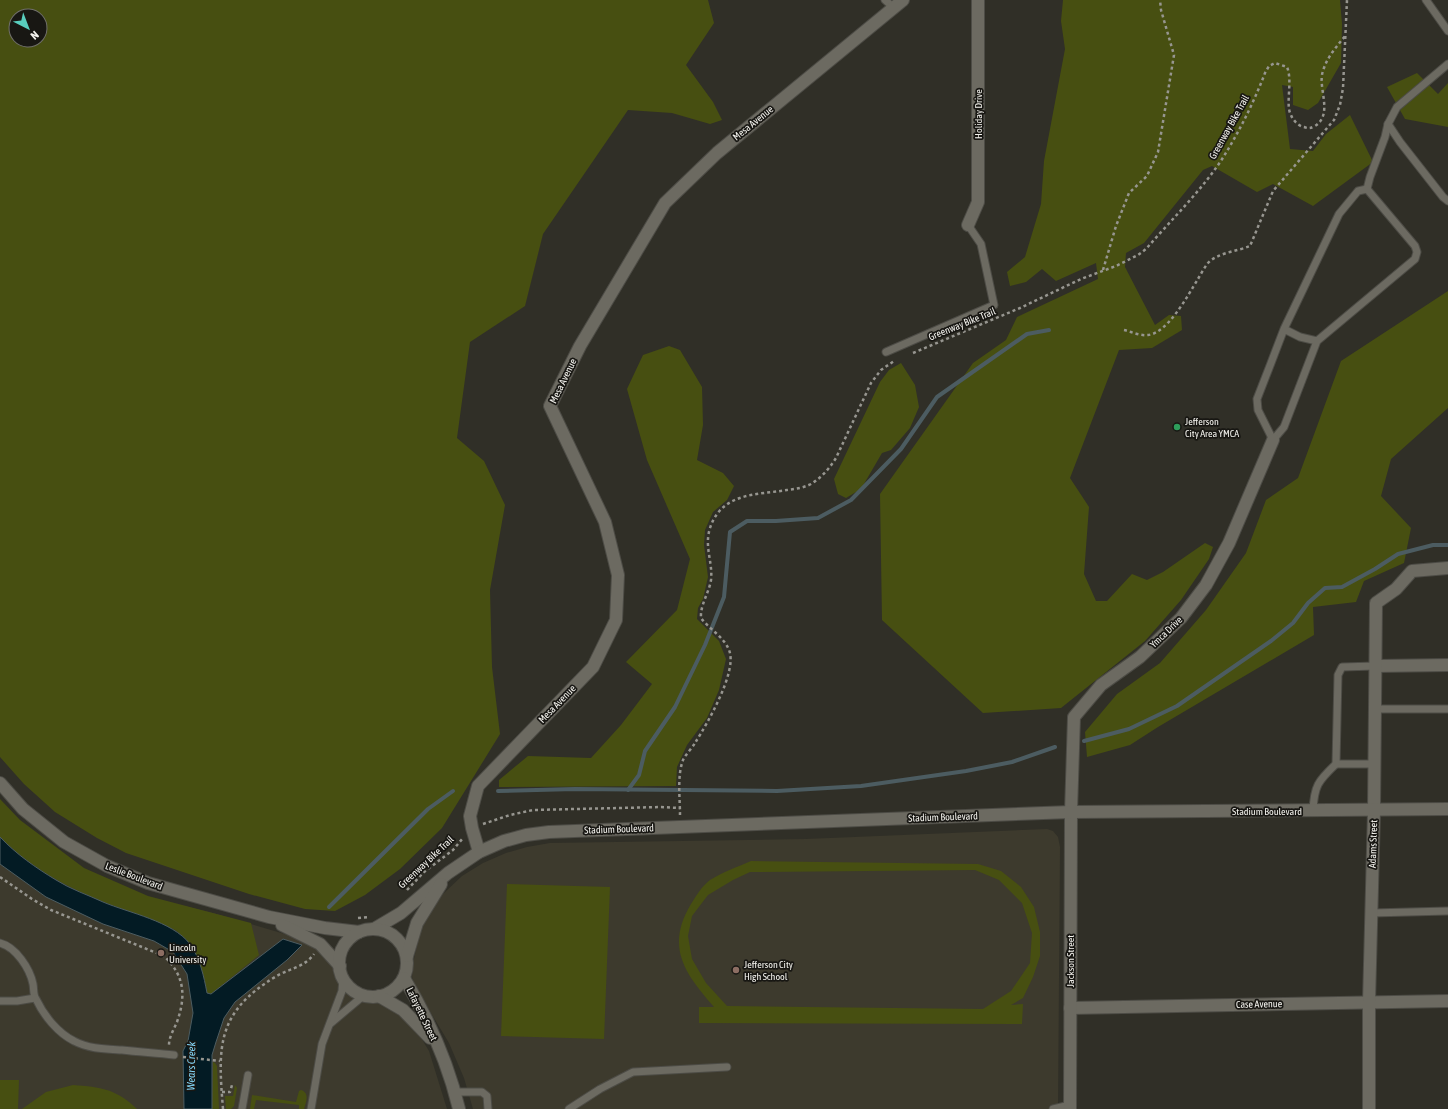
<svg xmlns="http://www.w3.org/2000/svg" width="1448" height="1109" viewBox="0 0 1448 1109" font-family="'Asap Condensed',sans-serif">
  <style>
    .built { fill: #3d3a2d }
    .green { fill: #474f11; fill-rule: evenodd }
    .water { fill: #031b24; stroke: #4c5c61 }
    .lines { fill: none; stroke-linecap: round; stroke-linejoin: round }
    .stream { stroke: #4c5c61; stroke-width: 4 }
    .lane-casing { stroke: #4d4c46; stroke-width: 9 }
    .street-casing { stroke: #4d4c46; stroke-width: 14 }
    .secondary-casing { stroke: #4d4c46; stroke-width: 14 }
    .path { stroke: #979690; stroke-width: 2.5; stroke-dasharray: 3 3; stroke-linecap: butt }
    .lane { stroke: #6c6a61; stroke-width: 7 }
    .street { stroke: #6c6a61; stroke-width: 12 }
    .secondary { stroke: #6c6a61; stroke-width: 12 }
    .leisure-dot { fill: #2e9e5b; stroke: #181713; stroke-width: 1.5 }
    .education-dot { fill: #8d6e63; stroke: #181713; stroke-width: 1.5 }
    .labels { text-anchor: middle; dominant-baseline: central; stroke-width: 3.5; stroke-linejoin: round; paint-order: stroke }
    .street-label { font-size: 10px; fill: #f5f4ef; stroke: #181713 }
    .poi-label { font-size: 10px; fill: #f5f4ef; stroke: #181713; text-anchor: start }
    .water-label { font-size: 11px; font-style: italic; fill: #86dbfe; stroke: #181713 }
  </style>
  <rect width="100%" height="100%" fill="#302f27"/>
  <g class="built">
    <path d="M0 802 17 821 84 869 147 897 213 913 288 935 313 946 329 959 349 996 384 1004 395 1009 415 1028 429 1051 447 1109H0Z"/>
    <path d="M1047 829 1053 831 1058 837 1060 847 1058 1109H473L464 1078 449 1043 416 988 412 977 413 963 421 928 429 913 443 894 462 876 483 863 506 853 527 847 550 843 806 839Z"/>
  </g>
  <g class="green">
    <path d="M0 0H708L714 23 686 65 713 102 722 120 710 124 672 113 628 110 543 234 525 306 470 342 457 438 484 461 505 505 490 590 492 667 500 734 442 828 400 869 365 895 335 911 305 909 249 894 126 853 97 838 55 812 24 784 0 757ZM16 16H40V40H16Z"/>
    <path d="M1063 0H1340L1342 24 1341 63 1318 103 1308 110 1293 105V87L1282 85 1290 149 1313 151 1326 134 1350 115 1373 162 1313 206 1273 184 1257 192 1212 166 1203 170 1144 243 1126 253 1125 267 1155 325 1169 315 1181 316 1182 330 1152 348 1119 350 1070 478 1089 507 1084 574 1096 601H1107L1132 574 1147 580 1163 572 1205 543 1213 547 1209 559 1181 600 1145 641 1061 708 983 713 882 620 880 494 973 363 1006 340 1017 317 1098 279 1096 263 1056 281 1042 269 1026 282 1010 286 1007 272 1025 257 1041 204 1044 161 1065 49 1061 21Z"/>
    <path d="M1417 73 1438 94 1448 83V127L1405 119 1387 87Z"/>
    <path d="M1448 291V408L1391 459 1381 496 1411 528 1404 563 1364 581 1356 602 1313 607 1314 635 1158 727 1130 745 1087 757 1085 732 1117 694 1160 663 1206 610 1246 553 1266 500 1298 478 1341 361Z"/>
    <path d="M669 346 680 350 702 387 703 425 697 460 723 473 734 486 727 500 713 512 705 530 704 545 708 577 703 599 698 608 697 619 719 641 726 659 719 690 707 718 687 745 677 767 676 786 499 787V780L528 756 591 758 621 725 652 684 626 662 677 610 690 559 647 460 627 389 643 355Z"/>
    <path d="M901 363 915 385 919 407 910 428 891 450 882 453 861 489 846 498 838 494 834 479 880 382 889 370Z"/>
    <path d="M0 799 20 820 84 868 148 896 251 923 259 955 211 994 207 993C203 971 197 948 179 933 175 929 168 927 163 925 144 916 125 910 106 903 68 888 29 867 0 837Z"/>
    <path d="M751 861 978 864 1001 871 1021 887 1034 907 1040 932V956L1033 977 1023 998 1011 1005 1023 1004 1022 1024 699 1023V1007H714C685 974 665 947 691 904 696 896 702 886 710 880 723 872 737 867 751 861ZM975 870 999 880 1022 903 1032 933 1030 963 1011 991 983 1009 727 1006 706 983 692 959 688 936 692 916 708 895 733 880 750 872Z"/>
    <path d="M507 884 610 887 604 1039 501 1036Z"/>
    <path d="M213 1062 215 1063 217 1066 219 1109H212Z"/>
    <path d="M0 1080H19L18 1109H0Z"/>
    <path d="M73 1085C101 1087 116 1089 137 1109H22L46 1092Z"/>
    <path d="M235 1085 237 1088 234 1106 231 1109H226L225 1096H233Z"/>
    <path d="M301 1090C310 1093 306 1102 304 1109H299V1105L256 1100 254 1109H250L252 1095 296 1102 299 1091Z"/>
  </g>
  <path class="water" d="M0 837C16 854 36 868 56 880 70 889 88 895 103 902 129 913 172 921 190 944 200 958 204 977 207 993L211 994 283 939 302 945 287 960 235 1002 224 1018 216 1042 212 1055V1109H184L183 1051 188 1041 193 1013 187 974 173 952 154 941 103 924 46 897 0 864Z"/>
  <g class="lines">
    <g class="stream">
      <path d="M1084 741 1129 729 1177 706 1271 641 1293 623 1308 603 1325 588 1342 587 1375 569 1398 554 1433 545H1448"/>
      <path d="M628 790 639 775 645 751 675 707 705 645 724 597 730 532 747 521H776L818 518 851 500 901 449 937 397 1027 334 1049 330"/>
      <path d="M498 791 575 789 777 791 861 786 966 771 1012 762 1055 747"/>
      <path d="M329 907 428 809 453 791"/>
    </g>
    <g class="lane-casing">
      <g id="lane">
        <path d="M885 0 894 8"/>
        <path d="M1426 0 1448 31"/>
        <path d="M1388 124 1400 142 1443 197 1448 201"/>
        <path d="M1367 189 1370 177 1385 137 1388 124 1397 107 1448 64"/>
        <path d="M1284 329 1300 337 1317 341 1415 259 1417 252 1415 246 1367 189 1358 191 1339 214 1284 329 1271 363 1257 399 1258 410 1273 440 1284 427 1317 341"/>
        <path d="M886 352 994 305 981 244 968 225"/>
        <path d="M1375 709H1448"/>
        <path d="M1336 764H1374"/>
        <path d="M1313 811C1314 786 1318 781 1336 764L1338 675 1342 667 1375 666"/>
        <path d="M1371 913 1448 911"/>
        <path d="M0 943C16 947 30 969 33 984 34 989 33 995 36 999 44 1016 58 1033 74 1041 89 1049 106 1049 122 1050 139 1052 157 1053 174 1055"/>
        <path d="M0 1001H17L35 998"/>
        <path d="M331 1023 363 996"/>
        <path d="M455 1092H482L487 1096 488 1109"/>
        <path d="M242 1109 248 1075"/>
        <path d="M311 1109 322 1044 342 991 343 977"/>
        <path d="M569 1109 600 1089 633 1072 727 1067"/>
        <path d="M1053 1109 1070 1105"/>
      </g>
    </g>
    <g class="street-casing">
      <g id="street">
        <path d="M968 225 978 202V0"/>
        <path d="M1375 666 1448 665"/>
        <path d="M479 852 472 828 470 816 478 786 593 667 616 620 618 575 605 522 550 406 580 346 665 203 717 153 903 0"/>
        <path d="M1070 1008 1448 1001"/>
        <path d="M1070 1109 1071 812 1074 717 1101 685 1140 657 1181 618 1206 585 1229 543 1273 440"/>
        <path d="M1369 1109V1002L1374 811 1376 603 1396 589 1412 571 1448 568"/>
      </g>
    </g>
    <g class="secondary-casing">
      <g id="secondary">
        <path d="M0 783 23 809 64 842 107 866 148 883 269 917 325 928 359 932"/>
        <path d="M282 925 320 944 340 966"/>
        <path d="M374 929 401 913 448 873 479 852 504 841 526 835 549 832 1071 812 1448 809"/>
        <circle cx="373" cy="963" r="34"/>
        <path d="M407 956 417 923 441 884"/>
        <path d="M404 978C428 1018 448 1063 459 1109"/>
        <path d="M379 996 403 1010 430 1038"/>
      </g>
    </g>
    <g class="path">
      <path d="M1103 270 1116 226 1129 193 1147 176 1158 152 1174 55 1161 10 1160 0"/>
      <path d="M1124 330C1132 332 1140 336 1148 335 1168 333 1188 295 1198 279 1201 274 1204 268 1208 263 1217 253 1238 251 1250 246L1273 191 1334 120 1340 105 1343 88 1347 0"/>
      <path d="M913 353 1020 308 1081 279 1116 266 1138 255 1146 249C1171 220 1204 188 1224 156 1240 130 1254 102 1265 73L1269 66 1275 63 1287 67C1293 81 1285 105 1291 115 1293 120 1298 126 1304 127 1309 129 1311 128 1315 126 1334 114 1317 87 1323 71 1327 57 1337 46 1346 35"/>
      <path d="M680 815C680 798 677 776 683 760 686 754 692 748 695 743 707 724 738 671 729 650 724 637 709 629 701 618 700 605 709 593 711 580 713 562 704 547 710 528 722 492 757 495 787 490 795 489 803 488 811 484 821 478 829 469 836 458L871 383 881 370 894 361"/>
      <path d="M483 824 510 815 533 810 661 807 680 808"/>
      <path d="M0 877 32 899 51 910 164 956C185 976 186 996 177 1022 174 1029 169 1037 169 1045"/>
      <path d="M407 890 424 872 453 850 463 838"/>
      <path d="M358 918 369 917"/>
      <path d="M183 1057 220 1061"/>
      <path d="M222 1092H230L232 1085"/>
      <path d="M223 1109C218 1047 216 1013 275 977 288 969 305 967 314 954"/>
    </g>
    <use href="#lane" class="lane"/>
    <use href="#street" class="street"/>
    <use href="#secondary" class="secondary"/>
  </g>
  <circle class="leisure-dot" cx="1177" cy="427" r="4"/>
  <g class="education-dot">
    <circle cx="161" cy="953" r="4"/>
    <circle cx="736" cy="970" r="4"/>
  </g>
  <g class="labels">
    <g class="street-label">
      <text transform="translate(978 114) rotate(-90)">Holiday Drive</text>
      <text transform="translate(753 123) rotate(-39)">Mesa Avenue</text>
      <text transform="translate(1229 127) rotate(-61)">Greenway Bike Trail</text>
      <text transform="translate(962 324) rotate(-22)">Greenway Bike Trail</text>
      <text transform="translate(563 381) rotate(-64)">Mesa Avenue</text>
      <text transform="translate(1166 632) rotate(-44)">Ymca Drive</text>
      <text transform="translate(557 704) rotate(-46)">Mesa Avenue</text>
      <text x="1267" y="811">Stadium Boulevard</text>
      <text transform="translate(943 817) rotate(-2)">Stadium Boulevard</text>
      <text transform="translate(619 829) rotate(-2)">Stadium Boulevard</text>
      <text transform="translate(1373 844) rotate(-88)">Adams Street</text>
      <text transform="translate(426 862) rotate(-43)">Greenway Bike Trail</text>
      <text transform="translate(134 876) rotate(21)">Leslie Boulevard</text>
      <text transform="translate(1070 961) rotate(-90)">Jackson Street</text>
      <text transform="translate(1259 1004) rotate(-1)">Case Avenue</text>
      <text transform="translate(422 1014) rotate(64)">Lafayette Street</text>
    </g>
    <g class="poi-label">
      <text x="1185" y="421">Jefferson<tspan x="1185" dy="12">City Area YMCA</tspan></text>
      <text x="169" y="947">Lincoln<tspan x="169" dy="12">University</tspan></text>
      <text x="744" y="964">Jefferson City<tspan x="744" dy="12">High School</tspan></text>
    </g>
    <g class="water-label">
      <text transform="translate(191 1066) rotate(-89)">Wears Creek</text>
    </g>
  </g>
  <g transform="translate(28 28) rotate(138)"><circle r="19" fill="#181713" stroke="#706f6b"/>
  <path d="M0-3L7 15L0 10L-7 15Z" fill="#59cebe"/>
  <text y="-6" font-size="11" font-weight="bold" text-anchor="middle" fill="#f5f4ef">N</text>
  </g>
</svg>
